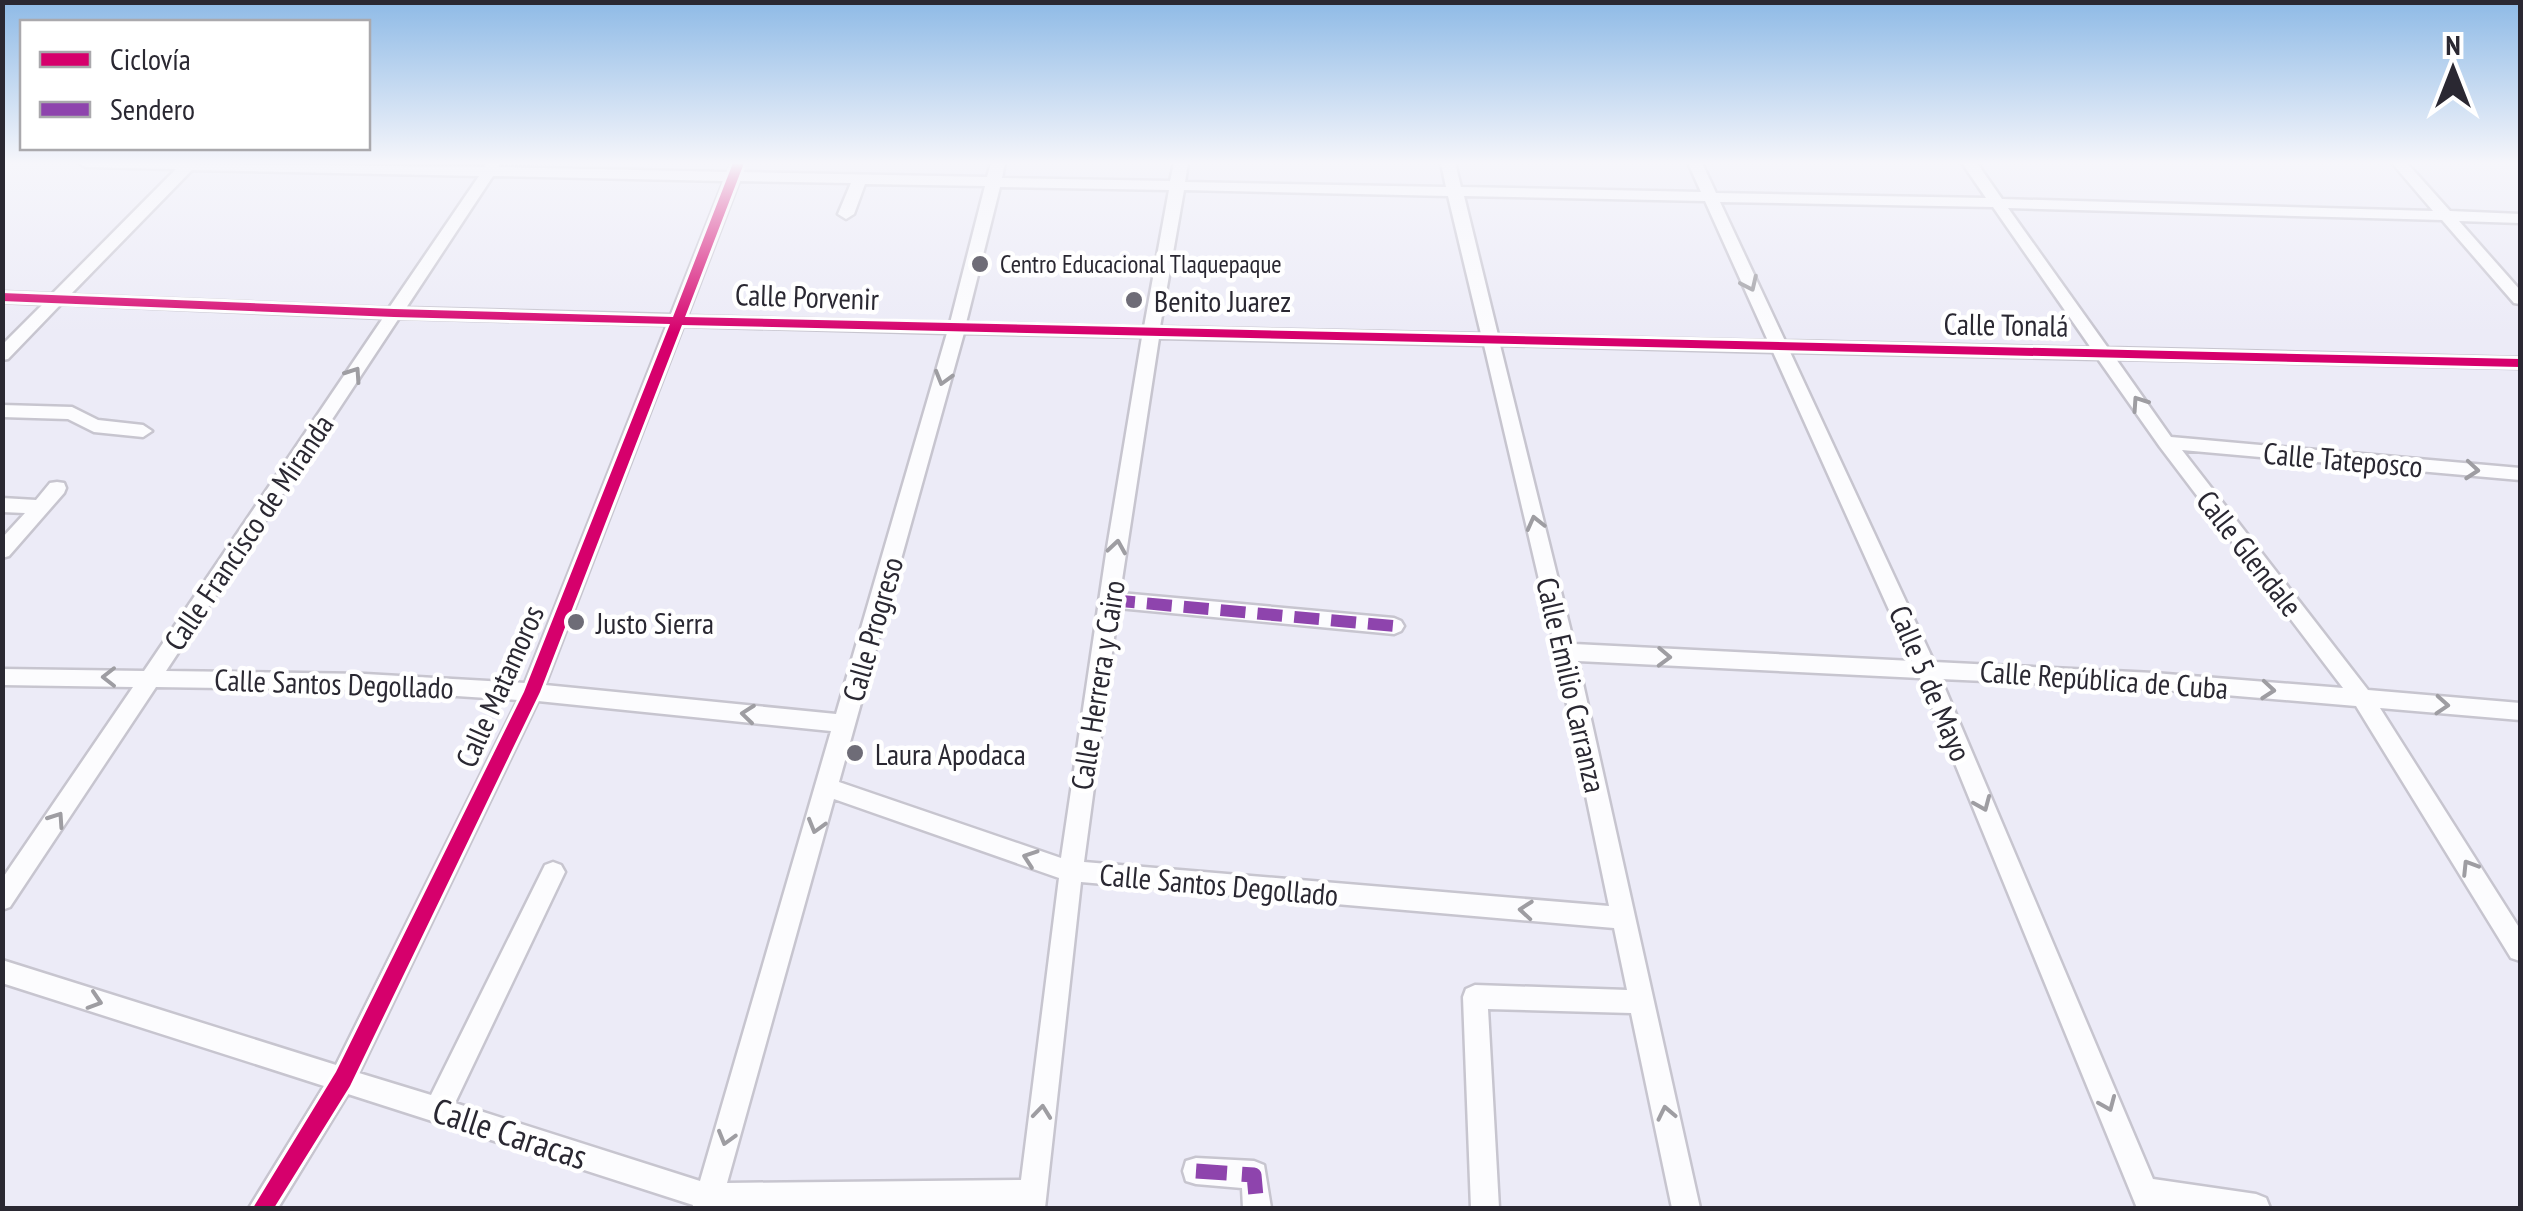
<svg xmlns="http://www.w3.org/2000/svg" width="2523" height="1211" viewBox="0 0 2523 1211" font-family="'PT Sans Narrow',sans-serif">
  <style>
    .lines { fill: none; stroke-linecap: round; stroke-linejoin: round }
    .minor-casing { stroke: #c7c5cf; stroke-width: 5 }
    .minor { fill: #fcfcfe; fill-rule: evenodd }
    .quiet-far1 { stroke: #8e44ad; stroke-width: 12; stroke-dasharray: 25 12; stroke-linecap: butt }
    .quiet { stroke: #8e44ad; stroke-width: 15; stroke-dasharray: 31 15; stroke-linecap: butt }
    .cycleway-casing { stroke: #fff; stroke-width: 6 }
    .cycleway { fill: #d6006c; fill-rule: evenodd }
    .oneway { stroke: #9e9da2 }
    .poi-dot { fill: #6e6c77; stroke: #fff; stroke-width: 4 }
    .labels { text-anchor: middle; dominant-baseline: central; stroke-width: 9; stroke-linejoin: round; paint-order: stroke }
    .far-poi-label { font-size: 25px; fill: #2a2832; stroke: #fff; text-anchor: start }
    .street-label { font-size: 30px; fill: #2a2832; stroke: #fff }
    .poi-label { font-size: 30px; fill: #2a2832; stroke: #fff; text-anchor: start }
    .near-street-label { font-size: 35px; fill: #2a2832; stroke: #fff }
  </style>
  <rect width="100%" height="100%" fill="#ecebf7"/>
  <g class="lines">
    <g class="minor-casing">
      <g id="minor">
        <path d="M79 163 484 167 487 163H499V167L728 172 732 163H744L742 172 987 177 991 163H1005L1002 178 1170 181 1174 163H1188L1185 182 1446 187 1441 163H1455L1461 187 1701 192 1688 163H1702L1716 193 1986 198 1962 163H1977L2002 199 2433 211 2392 163H2407L2450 211 2520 214V223L2459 221 2520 290V304L2514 303 2442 220 2008 208 2108 348 2520 358V368L2116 359 2171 437 2520 468V480L2182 450 2368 690 2520 703V720L2380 708 2520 929V961L2511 958 2356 706 2154 689 1941 679 2153 1179 2256 1194 2266 1198 2270 1208H2137L1920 678 1578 661 1700 1208H1672L1631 1013 1488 1009 1499 1208H1471L1463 997 1466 989 1475 985 1627 990 1614 928 1081 882 1045 1208H692L693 1205 348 1094 278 1208H249L324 1086 2 983V960L336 1065 518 700 365 690 156 687 10 907 2 910V879L133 687 2 685V669L144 671 383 318 61 304 8 359 2 360V345L43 304 2 302V292L52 294 176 169 86 167ZM192 170 479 176 389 308 70 295ZM493 176 724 181 671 315 406 308ZM739 181 851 183 838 214 846 219 854 214 865 184 985 186 950 323 687 316ZM1000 187 1169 190 1144 327 966 323ZM1184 190 1448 196 1481 334 1160 327ZM1464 196 1705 201 1768 341 1498 335ZM1720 202 1993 207 2091 348 1785 341ZM399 318 667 325 525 683 365 674 166 671ZM683 326 947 333 836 714 545 685ZM964 333 1142 337 1106 554 1061 858 839 782ZM1159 338 1484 345 1556 652 1609 906 1084 862 1118 608 1394 634 1401 631 1404 626 1401 621 1394 618 1120 593ZM1500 345 1773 352 1912 661 1574 644ZM1790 352 2098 359 2160 447 2343 688 2154 673 1934 662ZM538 701 831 731 700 1181 455 1103 565 872 561 865 553 862 545 865 431 1095 359 1073ZM834 799 1059 878 1021 1180 727 1183Z"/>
        <path d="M2 405 72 407 98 420 143 425 152 431 143 437 94 432 68 419 2 417Z"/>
        <path d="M57 482 64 483 66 488 64 493 9 556 2 558V538L25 513 2 512V498L36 500 50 483Z"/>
        <path d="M1196 1158 1254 1161 1264 1165 1271 1208H1243L1242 1188 1196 1184 1186 1181 1183 1171 1186 1161Z"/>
      </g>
    </g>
    <use href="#minor" class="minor"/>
    <path class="quiet-far1" d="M1110 600 1394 626"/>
    <path class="quiet" d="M1196 1171 1254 1175 1257 1208"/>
    <g class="cycleway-casing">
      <path id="cycleway" d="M733 163H744L685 317 2520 359V367L682 325 540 692 350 1086 274 1208H253L336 1072 524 692 670 324 394 317 2 301V293L394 309 673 317Z"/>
    </g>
    <use href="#cycleway" class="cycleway"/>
  </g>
  <defs><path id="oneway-chevron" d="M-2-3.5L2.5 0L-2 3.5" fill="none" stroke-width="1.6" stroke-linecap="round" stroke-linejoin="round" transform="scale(2.5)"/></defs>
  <g class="oneway">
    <use href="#oneway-chevron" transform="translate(1750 284) rotate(65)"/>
    <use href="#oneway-chevron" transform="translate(354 374) rotate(-56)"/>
    <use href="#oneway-chevron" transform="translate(943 378) rotate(106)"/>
    <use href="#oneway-chevron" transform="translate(2139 403) rotate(-124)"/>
    <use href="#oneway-chevron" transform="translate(2472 470) rotate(5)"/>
    <use href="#oneway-chevron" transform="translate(1535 523) rotate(-104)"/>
    <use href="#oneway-chevron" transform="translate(1117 547) rotate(-81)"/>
    <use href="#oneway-chevron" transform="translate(1664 657) rotate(2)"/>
    <use href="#oneway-chevron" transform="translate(109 677) rotate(180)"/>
    <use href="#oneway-chevron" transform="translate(2268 690) rotate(5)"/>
    <use href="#oneway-chevron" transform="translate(2442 705) rotate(4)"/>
    <use href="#oneway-chevron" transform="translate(748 714) rotate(-174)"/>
    <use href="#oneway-chevron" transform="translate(1983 804) rotate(67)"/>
    <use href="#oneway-chevron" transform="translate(57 819) rotate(-56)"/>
    <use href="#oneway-chevron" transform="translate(816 826) rotate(106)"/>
    <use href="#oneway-chevron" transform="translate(1030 858) rotate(-161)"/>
    <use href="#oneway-chevron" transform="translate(2469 867) rotate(-122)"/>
    <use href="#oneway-chevron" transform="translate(1526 910) rotate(-175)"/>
    <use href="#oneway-chevron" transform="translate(95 1001) rotate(18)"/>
    <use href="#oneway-chevron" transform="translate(2108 1104) rotate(67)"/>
    <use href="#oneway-chevron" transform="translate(1042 1112) rotate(-84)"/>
    <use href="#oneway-chevron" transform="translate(1666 1113) rotate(-102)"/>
    <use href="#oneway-chevron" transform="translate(726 1138) rotate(106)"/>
  </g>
  <linearGradient id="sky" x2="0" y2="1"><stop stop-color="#8ebae6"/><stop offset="0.49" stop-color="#f6f6fb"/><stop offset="1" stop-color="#f6f6fb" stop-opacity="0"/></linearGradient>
  <rect width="2523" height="333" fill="url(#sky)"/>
  <g class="poi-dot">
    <circle cx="980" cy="264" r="10"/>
    <circle cx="1134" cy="300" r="10"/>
    <circle cx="576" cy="622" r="10"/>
    <circle cx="855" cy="753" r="10"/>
  </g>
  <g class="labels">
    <g class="far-poi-label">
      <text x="1000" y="264">Centro Educacional Tlaquepaque</text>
    </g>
    <g class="street-label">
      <text transform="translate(807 296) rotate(2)">Calle Porvenir</text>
      <text transform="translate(2006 324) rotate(1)">Calle Tonalá</text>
      <text transform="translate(2343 459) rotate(5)">Calle Tateposco</text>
      <text transform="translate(248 532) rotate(-56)">Calle Francisco de Miranda</text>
      <text transform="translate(2250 553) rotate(52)">Calle Glendale</text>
      <text transform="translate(872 629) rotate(-74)">Calle Progreso</text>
      <text transform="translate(2104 679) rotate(4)">Calle República de Cuba</text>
      <text transform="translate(334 683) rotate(2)">Calle Santos Degollado</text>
      <text transform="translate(1931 683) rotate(67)">Calle 5 de Mayo</text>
      <text transform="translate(1097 685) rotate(-81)">Calle Herrera y Cairo</text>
      <text transform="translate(1572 685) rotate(77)">Calle Emilio Carranza</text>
      <text transform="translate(499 686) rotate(-66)">Calle Matamoros</text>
      <text transform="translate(1219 884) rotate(5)">Calle Santos Degollado</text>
    </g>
    <g class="poi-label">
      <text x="1154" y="300">Benito Juarez</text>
      <text x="596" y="622">Justo Sierra</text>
      <text x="875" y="753">Laura Apodaca</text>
    </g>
    <g class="near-street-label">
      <text transform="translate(510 1133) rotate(18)">Calle Caracas</text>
    </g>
  </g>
  <rect width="2523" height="1211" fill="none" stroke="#2a2832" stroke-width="10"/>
  <rect x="20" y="20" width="350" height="130" fill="#ffffff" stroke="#aaa9ad" stroke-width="2.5"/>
  <rect x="40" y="52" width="50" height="15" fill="#d6006c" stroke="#aaa9ad" stroke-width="2.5"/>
  <text x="110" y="70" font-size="30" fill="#2a2832">Ciclovía</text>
  <rect x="40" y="102" width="50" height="15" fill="#8e44ad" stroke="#aaa9ad" stroke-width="2.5"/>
  <text x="110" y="120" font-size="30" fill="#2a2832">Sendero</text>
  <g transform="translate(2453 70)" stroke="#ffffff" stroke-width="8" paint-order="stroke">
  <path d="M0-8L18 38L0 25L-18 38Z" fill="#2a2832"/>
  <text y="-15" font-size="28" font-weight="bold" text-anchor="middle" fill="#2a2832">N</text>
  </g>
</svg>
